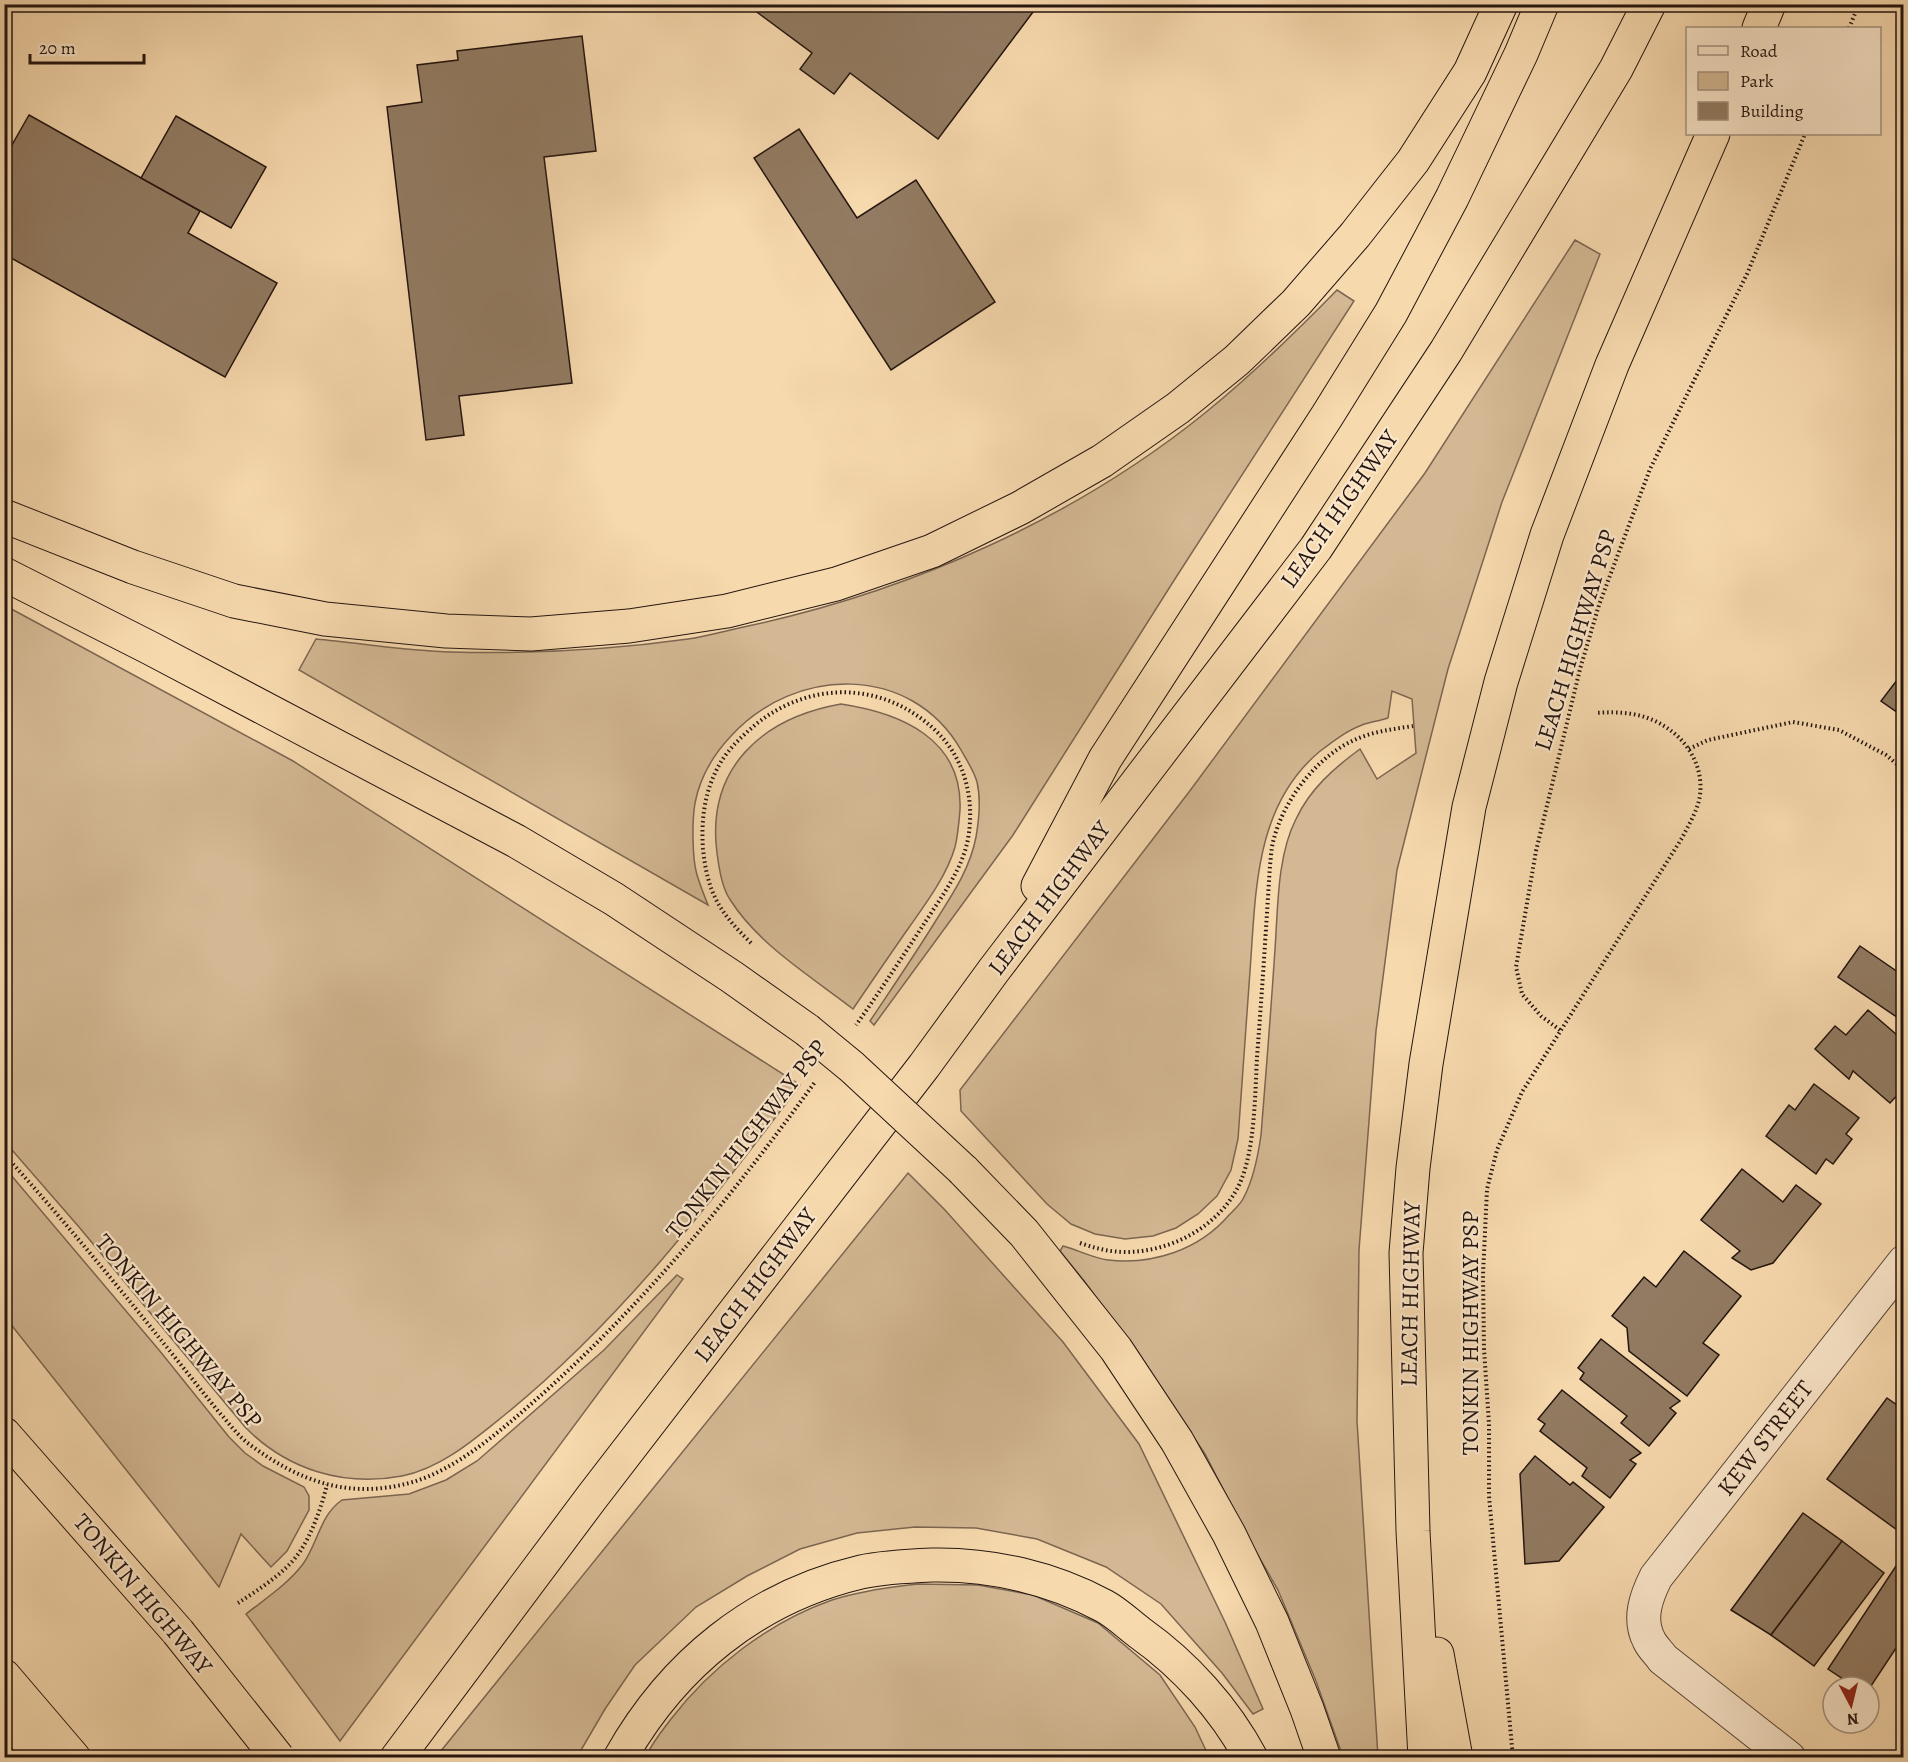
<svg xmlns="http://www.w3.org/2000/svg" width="1908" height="1762" viewBox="0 0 1908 1762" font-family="Alegreya,serif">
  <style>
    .green { fill: #d3b893; stroke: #7c6651; stroke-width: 1.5 }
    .building { fill: #927b62; stroke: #24150f; stroke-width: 1.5 }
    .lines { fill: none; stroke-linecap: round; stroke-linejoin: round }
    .minor-casing { stroke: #594637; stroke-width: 35 }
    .highway-casing { stroke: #24150f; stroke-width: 35 }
    .path { stroke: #24150f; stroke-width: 4; stroke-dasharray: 1.5 3; stroke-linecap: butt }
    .minor { stroke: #fae6ca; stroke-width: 33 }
    .highway { stroke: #f7d9ae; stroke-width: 33 }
    .highway-bridge-casing { stroke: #24150f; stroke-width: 35; stroke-linecap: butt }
    .highway-bridge { stroke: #f7d9ae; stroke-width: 33 }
    .labels { text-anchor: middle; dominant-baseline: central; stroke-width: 4.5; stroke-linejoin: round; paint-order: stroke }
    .street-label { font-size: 24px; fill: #24150f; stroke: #fae6ca }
  </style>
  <rect width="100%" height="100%" fill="#f7d9ae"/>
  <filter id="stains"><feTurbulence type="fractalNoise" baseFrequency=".00333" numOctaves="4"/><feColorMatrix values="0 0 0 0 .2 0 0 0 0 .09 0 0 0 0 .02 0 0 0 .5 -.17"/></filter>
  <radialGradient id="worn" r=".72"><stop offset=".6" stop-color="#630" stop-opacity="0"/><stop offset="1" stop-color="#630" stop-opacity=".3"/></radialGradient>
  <g class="green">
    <path d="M1575 240 1600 254 1502 502 1448 669 1397 870 1376 1031 1359 1250 1357 1421 1378 1757H1343L1316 1681 1278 1590 1252 1545 1205 1454 1146 1366 1085 1282 1060 1251 1063 1246C1078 1250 1093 1258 1108 1260 1153 1265 1199 1250 1229 1215 1234 1210 1241 1204 1244 1197 1254 1178 1258 1156 1261 1135 1266 1073 1271 1011 1275 949 1278 908 1277 856 1296 819 1310 789 1334 768 1360 749L1377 779 1416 753 1412 699 1392 691 1388 718C1379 721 1370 722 1362 725 1346 731 1332 742 1319 752 1254 807 1256 893 1250 971 1246 1027 1242 1083 1238 1139L1231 1170 1217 1196 1198 1214 1176 1228 1153 1236 1125 1239 1095 1234 1071 1224 1047 1204 961 1111 960 1090 1189 792 1425 473Z"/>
    <path d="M1337 290 1354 301 1173 582 1013 835 874 1025 870 1021C892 988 914 956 935 922 952 895 970 869 976 837 979 820 981 799 977 782 974 771 966 759 961 750 911 663 795 666 731 736 714 754 700 777 695 803 692 821 692 858 697 875 700 885 704 895 708 905L299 670 316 639C360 643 407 651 451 652 529 654 610 650 688 639 708 636 728 630 748 626 911 591 1075 518 1205 413 1252 375 1295 333 1337 290Z"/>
    <path d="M4 605 293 761 800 1085C711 1203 622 1319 507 1413 476 1438 442 1468 402 1476 344 1487 287 1470 245 1427L79 1227 5 1142Z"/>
    <path d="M841 704C901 713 963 739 960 810 959 822 958 835 955 847 947 875 927 902 910 926 891 953 872 981 853 1009 812 977 759 945 731 901 722 889 719 868 717 853 706 768 762 718 841 704Z"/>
    <path d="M5 1168 159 1350 229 1437 245 1453 263 1466 304 1487 309 1496V1510L287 1551 271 1567 241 1534 219 1587 5 1317Z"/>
    <path d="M908 1173 945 1210 1063 1342 1139 1444 1225 1622 1263 1709 1253 1714 1222 1673 1161 1604 1106 1567 1037 1539 976 1528 915 1527 857 1533 800 1549 747 1576 696 1607 635 1665 605 1709 577 1757H436Z"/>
    <path d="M677 1275 683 1279 340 1741 246 1614C265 1599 288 1584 303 1564 318 1543 320 1515 342 1500L409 1494 446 1480 477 1461 604 1350Z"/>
    <path d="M917 1584 978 1585 1033 1595 1098 1623 1160 1675 1195 1727 1209 1757 645 1758C652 1743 661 1732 671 1719 711 1667 769 1622 832 1600 859 1591 888 1588 917 1584Z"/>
  </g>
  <g class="building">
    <path d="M746 4H1039L938 139 850 73 834 94 800 69 812 53Z"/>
    <path d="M582 36 596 151 544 157 572 383 459 396 464 435 426 440 387 107 422 102 417 65 458 60 457 51Z"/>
    <path d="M29 115 200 211 188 233 277 283 225 377 4 254V159Z"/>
    <path d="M176 116 266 167 231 228 141 178Z"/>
    <path d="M799 129 857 218 916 180 995 302 891 370 754 158Z"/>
    <path d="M1904 671V717L1881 701Z"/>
    <path d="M1860 946 1898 972 1904 963V1022L1838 977Z"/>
    <path d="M1868 1010 1904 1041V1088L1890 1103 1853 1071 1849 1079 1815 1049 1835 1026 1846 1035Z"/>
    <path d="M1814 1084 1859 1118 1846 1134 1852 1139 1833 1164 1826 1159 1816 1174 1766 1136 1789 1105 1795 1110Z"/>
    <path d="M1742 1169 1783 1202 1796 1185 1821 1204 1773 1263 1751 1270 1732 1258 1740 1251 1701 1220Z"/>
    <path d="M1684 1251 1741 1296 1703 1343 1719 1355 1687 1396 1629 1351 1627 1328 1612 1316 1644 1277 1656 1287Z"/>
    <path d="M1601 1339 1680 1401 1670 1408 1676 1413 1649 1446 1621 1423 1627 1416 1580 1379 1584 1373 1578 1368Z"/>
    <path d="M1562 1390 1641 1453 1630 1460 1636 1464 1610 1498 1582 1476 1587 1468 1540 1431 1545 1424 1538 1419Z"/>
    <path d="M1887 1398 1904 1410V1535L1827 1479Z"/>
    <path d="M1535 1456 1570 1485 1573 1482 1604 1507 1559 1561 1525 1564 1520 1474Z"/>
    <path d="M1803 1513 1842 1541 1771 1635 1731 1610Z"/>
    <path d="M1842 1541 1884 1573 1814 1666 1771 1635Z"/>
    <path d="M1900 1560 1904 1562V1636L1869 1689V1687H1855L1828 1669Z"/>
  </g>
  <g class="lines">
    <g class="minor-casing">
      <path id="minor" d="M1789 1758 1663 1659C1659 1653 1652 1647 1649 1640 1638 1619 1646 1597 1656 1577L1904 1262"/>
    </g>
    <g class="highway-casing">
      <g id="highway">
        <path d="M1759 28 1769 4"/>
        <path d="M4 516 133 567 234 601 325 619 446 631 531 634 629 626 727 611 836 584 932 551 1020 508 1102 461 1178 408 1237 360 1296 303 1355 235 1413 161 1470 72 1501 4"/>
        <path d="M4 574 150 648 516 841 614 899 732 977 807 1030"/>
        <path d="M1038 886 1105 759 1327 416 1391 313 1452 198 1521 54 1542 4"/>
        <path d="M963 1170 1024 1233 1116 1349 1177 1441 1229 1534 1272 1622 1307 1709 1324 1758"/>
        <path d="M4 1434 178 1632"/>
        <path d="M1437 1654 1456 1758"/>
        <path d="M4 1676 74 1758"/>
        <path d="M4 1703 38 1758"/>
        <path d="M397 1758 592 1497 924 1066 994 970 1316 548 1446 351 1616 69 1649 4"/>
        <path d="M620 1758C673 1664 755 1597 861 1572 884 1567 909 1566 933 1565 992 1564 1052 1578 1104 1606 1117 1613 1128 1624 1140 1633 1185 1665 1225 1709 1251 1758"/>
        <path d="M1425 1758 1413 1531 1406 1253 1413 1168 1426 1064 1469 807 1501 682 1547 535 1612 365 1713 134"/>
      </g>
    </g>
    <g class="path">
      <path d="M1849 28 1859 4"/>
      <path d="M1689 749 1708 740 1793 722 1839 730 1886 755 1904 770"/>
      <path d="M751 943C739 931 728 920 719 905 709 888 705 869 703 849 701 822 704 794 717 769 726 751 740 738 755 725 810 680 884 681 936 731 965 759 975 799 968 839 962 871 939 900 922 927 900 960 879 993 856 1025"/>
      <path d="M1560 1030 1541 1016 1522 994 1516 967 1536 851 1580 669 1599 605 1650 469 1747 274 1805 134"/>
      <path d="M4 1154C60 1216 113 1280 165 1345 183 1367 200 1389 218 1411 228 1422 237 1435 249 1444 300 1482 350 1500 413 1482 456 1469 498 1433 531 1404 639 1310 731 1198 815 1082"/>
      <path d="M1080 1243C1095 1248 1109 1252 1125 1252 1172 1252 1220 1226 1240 1183 1255 1149 1255 1094 1257 1057 1262 993 1266 929 1270 865 1271 858 1271 850 1273 842 1283 800 1318 754 1359 738 1376 731 1394 729 1413 726"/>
      <path d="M238 1603C258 1590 285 1573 299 1553 312 1534 321 1508 327 1485"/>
      <path d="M1513 1758 1489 1496V1424L1484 1349 1483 1275 1487 1189 1497 1150 1522 1092 1682 838C1689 824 1698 810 1700 795 1705 754 1671 720 1632 714 1620 712 1608 712 1595 713"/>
    </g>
    <use href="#minor" class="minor"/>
    <use href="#highway" class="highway"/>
    <g class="highway-bridge-casing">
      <g id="highway-bridge">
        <path d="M807 1030 852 1067 963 1170"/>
        <path d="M178 1632 278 1758"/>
      </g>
    </g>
    <use href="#highway-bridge" class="highway-bridge"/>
  </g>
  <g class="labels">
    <g class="street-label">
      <text transform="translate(1339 509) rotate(-55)">LEACH HIGHWAY</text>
      <text transform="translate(1575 640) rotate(-73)">LEACH HIGHWAY PSP</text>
      <text transform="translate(1049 898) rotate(-53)">LEACH HIGHWAY</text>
      <text transform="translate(746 1139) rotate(-52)">TONKIN HIGHWAY PSP</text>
      <text transform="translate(755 1285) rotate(-53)">LEACH HIGHWAY</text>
      <text transform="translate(1410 1294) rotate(-89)">LEACH HIGHWAY</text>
      <text transform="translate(179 1331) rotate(50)">TONKIN HIGHWAY PSP</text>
      <text transform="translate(1470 1333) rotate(-90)">TONKIN HIGHWAY PSP</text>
      <text transform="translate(1765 1438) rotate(-52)">KEW STREET</text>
      <text transform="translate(143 1594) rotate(50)">TONKIN HIGHWAY</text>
    </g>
  </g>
  <rect width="1908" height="1762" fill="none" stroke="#f7d9ae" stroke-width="24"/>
  <rect x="6" y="6" width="1896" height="1750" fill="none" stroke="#24150f" stroke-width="3"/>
  <rect x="12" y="12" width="1884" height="1738" fill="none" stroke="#24150f" stroke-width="1.5"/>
  <rect x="1686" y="27" width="195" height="108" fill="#fae6ca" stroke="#a4927f" stroke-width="1.5"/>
  <rect x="1698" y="46" width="30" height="9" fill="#fae6ca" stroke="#a4927f" stroke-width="1.5"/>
  <text x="1740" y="57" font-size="18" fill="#24150f">Road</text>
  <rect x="1698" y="72" width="30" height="18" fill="#d3b893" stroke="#a4927f" stroke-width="1.5"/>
  <text x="1740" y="87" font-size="18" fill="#24150f">Park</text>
  <rect x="1698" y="102" width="30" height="18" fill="#927b62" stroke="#a4927f" stroke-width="1.5"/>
  <text x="1740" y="117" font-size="18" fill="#24150f">Building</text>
  <g transform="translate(1851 1705) rotate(173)"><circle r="28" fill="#fae6ca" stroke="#a4927f" stroke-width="1.5"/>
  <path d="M0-4.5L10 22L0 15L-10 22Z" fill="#8f2418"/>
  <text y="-9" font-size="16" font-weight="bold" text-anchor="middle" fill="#24150f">N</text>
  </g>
  <path d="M30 54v9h114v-9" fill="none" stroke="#24150f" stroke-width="3"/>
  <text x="39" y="54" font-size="18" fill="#24150f" stroke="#fae6ca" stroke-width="4.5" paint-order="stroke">20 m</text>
  <rect width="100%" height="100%" filter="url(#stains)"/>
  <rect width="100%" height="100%" fill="url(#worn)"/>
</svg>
